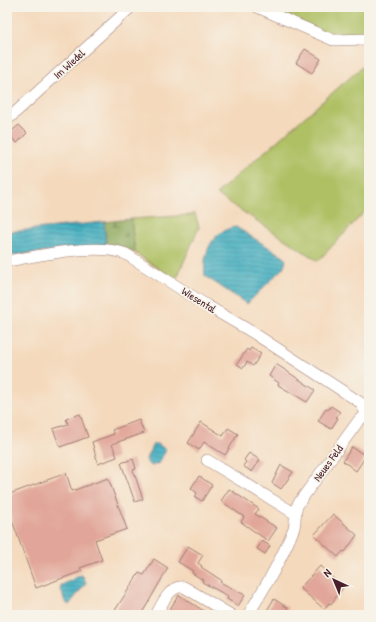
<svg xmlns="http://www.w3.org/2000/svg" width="376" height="622" viewBox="0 0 376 622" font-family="'Patrick Hand',sans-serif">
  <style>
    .green { fill: #aec063; stroke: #7c7047 }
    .forest { fill: url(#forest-firs); stroke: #6a6242 }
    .water { fill: url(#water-rules); stroke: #466676 }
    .building { fill: #e1a699 }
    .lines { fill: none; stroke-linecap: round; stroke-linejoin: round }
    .street-casing { stroke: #9f7c74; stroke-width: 12 }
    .street { stroke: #fff; stroke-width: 11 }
    .labels { text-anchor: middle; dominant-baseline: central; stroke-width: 3.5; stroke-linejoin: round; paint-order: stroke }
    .street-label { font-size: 11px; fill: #4a1f2b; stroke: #f7f3e8 }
  </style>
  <defs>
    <pattern id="forest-firs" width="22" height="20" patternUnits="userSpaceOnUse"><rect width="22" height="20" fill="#8aa659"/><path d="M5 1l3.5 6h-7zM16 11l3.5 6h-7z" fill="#73874a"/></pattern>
    <pattern id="water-rules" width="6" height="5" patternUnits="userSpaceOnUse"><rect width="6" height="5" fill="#41adc0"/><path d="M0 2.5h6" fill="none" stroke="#388c9c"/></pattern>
  </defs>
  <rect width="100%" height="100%" fill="#f7f3e8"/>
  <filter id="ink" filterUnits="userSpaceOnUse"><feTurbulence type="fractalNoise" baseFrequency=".025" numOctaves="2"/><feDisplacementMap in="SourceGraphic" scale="8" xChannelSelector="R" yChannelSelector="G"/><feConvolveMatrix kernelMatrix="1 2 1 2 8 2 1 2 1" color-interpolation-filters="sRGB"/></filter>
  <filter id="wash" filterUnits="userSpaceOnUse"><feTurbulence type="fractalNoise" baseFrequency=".012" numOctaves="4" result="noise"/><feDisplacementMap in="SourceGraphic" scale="16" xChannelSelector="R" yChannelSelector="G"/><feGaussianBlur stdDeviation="0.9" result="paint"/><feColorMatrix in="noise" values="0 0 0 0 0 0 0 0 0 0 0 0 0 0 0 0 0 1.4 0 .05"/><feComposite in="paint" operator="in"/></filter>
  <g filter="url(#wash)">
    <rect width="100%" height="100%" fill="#f4d9bc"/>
    <g class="green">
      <path d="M265 7H369V36L334 37Z"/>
      <path d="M369 61V207L318 261 216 194Z"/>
      <path d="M195 213 199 227 176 280 135 253 131 219 192 215Z"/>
    </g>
    <path class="forest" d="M131 219 135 253 122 247 106 245 104 222Z"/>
    <g class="water">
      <path d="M104 222 106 245 7 256V232Z"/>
      <path d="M236 227 284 257 286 261 283 268 247 304 205 276C202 254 212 230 236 227Z"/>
      <path d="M153 444H158L166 450 159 463 152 466 148 464 146 459Z"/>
      <path d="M81 575 83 576 86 583 69 605 65 602 60 586Z"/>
    </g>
    <g id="blocks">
      <g class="building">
        <path d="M305 49 321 59 312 73 296 63Z"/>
        <path d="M19 125 27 133 17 143 8 134Z"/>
        <path d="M251 348 261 354 253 366 247 362 243 368 237 364 247 349 249 351Z"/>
        <path d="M276 364 315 390 307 402 278 385 279 383 269 376Z"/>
        <path d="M331 406 340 412 336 417 338 418 331 429 318 421 326 409 328 410Z"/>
        <path d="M80 414 88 437 60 447 53 429 68 424 66 419Z"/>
        <path d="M139 420 144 433 112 444 117 457 98 464 92 442 114 434 112 430Z"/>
        <path d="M201 422 223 436 228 428 238 434 225 455 204 442 199 450 188 443Z"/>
        <path d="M352 447 366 456 356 471 343 461Z"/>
        <path d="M249 453 260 460 252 472 243 466 246 462 244 460Z"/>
        <path d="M133 459 136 469 133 470 143 499 135 502 121 463Z"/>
        <path d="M281 465 293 472 281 489 272 483Z"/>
        <path d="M66 473 72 491 108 478 127 529 95 540 102 560 80 568 82 571 36 588 7 506V495Z"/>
        <path d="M199 476 212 485 202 501 195 497 197 493 191 488Z"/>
        <path d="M229 489 259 509 255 514 277 528 268 541 241 522 244 517 221 501Z"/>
        <path d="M333 514 357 535 345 552 343 551 338 557 314 535Z"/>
        <path d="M262 541 270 546 265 554 257 549Z"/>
        <path d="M188 546 203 555 198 563 202 566 201 567 221 580 220 582 245 595 238 606 227 599 228 596 202 582 203 580 192 573 193 571 178 562Z"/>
        <path d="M154 559 168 568 141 615H112L139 573 144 575Z"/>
        <path d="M320 566 343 588 331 604 329 603 324 609 300 588Z"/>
        <path d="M179 595 210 615H166Z"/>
        <path d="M274 599 288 608 283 615H264Z"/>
      </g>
    </g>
  </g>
  <g filter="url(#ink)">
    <use href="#blocks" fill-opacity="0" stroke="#9f7c74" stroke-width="1"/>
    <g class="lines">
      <g class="street-casing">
        <g id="street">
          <path d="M257 7 333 40 369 39"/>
          <path d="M7 120 131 7"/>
          <path d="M7 261C41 256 94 242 126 254L206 305 252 332 361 403 366 414"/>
          <path d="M207 460 294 513"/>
          <path d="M156 615C162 604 170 585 184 587L231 615"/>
          <path d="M248 615C265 587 282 559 294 528 296 520 294 513 298 504L359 420 369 414"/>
        </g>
      </g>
      <use href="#street" class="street"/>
    </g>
  </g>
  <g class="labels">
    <g class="street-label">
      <text transform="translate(69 64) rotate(-42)">Im Wiedel</text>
      <text transform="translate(199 300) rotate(32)">Wiesental</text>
      <text transform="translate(328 463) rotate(-54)">Neues Feld</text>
    </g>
  </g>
  <rect width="376" height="622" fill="none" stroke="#f7f3e8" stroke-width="24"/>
  <g transform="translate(334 580) rotate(316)" stroke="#f7f3e8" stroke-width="3" paint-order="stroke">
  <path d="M0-3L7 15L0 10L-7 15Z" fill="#4a1f2b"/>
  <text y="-6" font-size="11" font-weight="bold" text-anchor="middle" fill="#4a1f2b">N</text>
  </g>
</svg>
